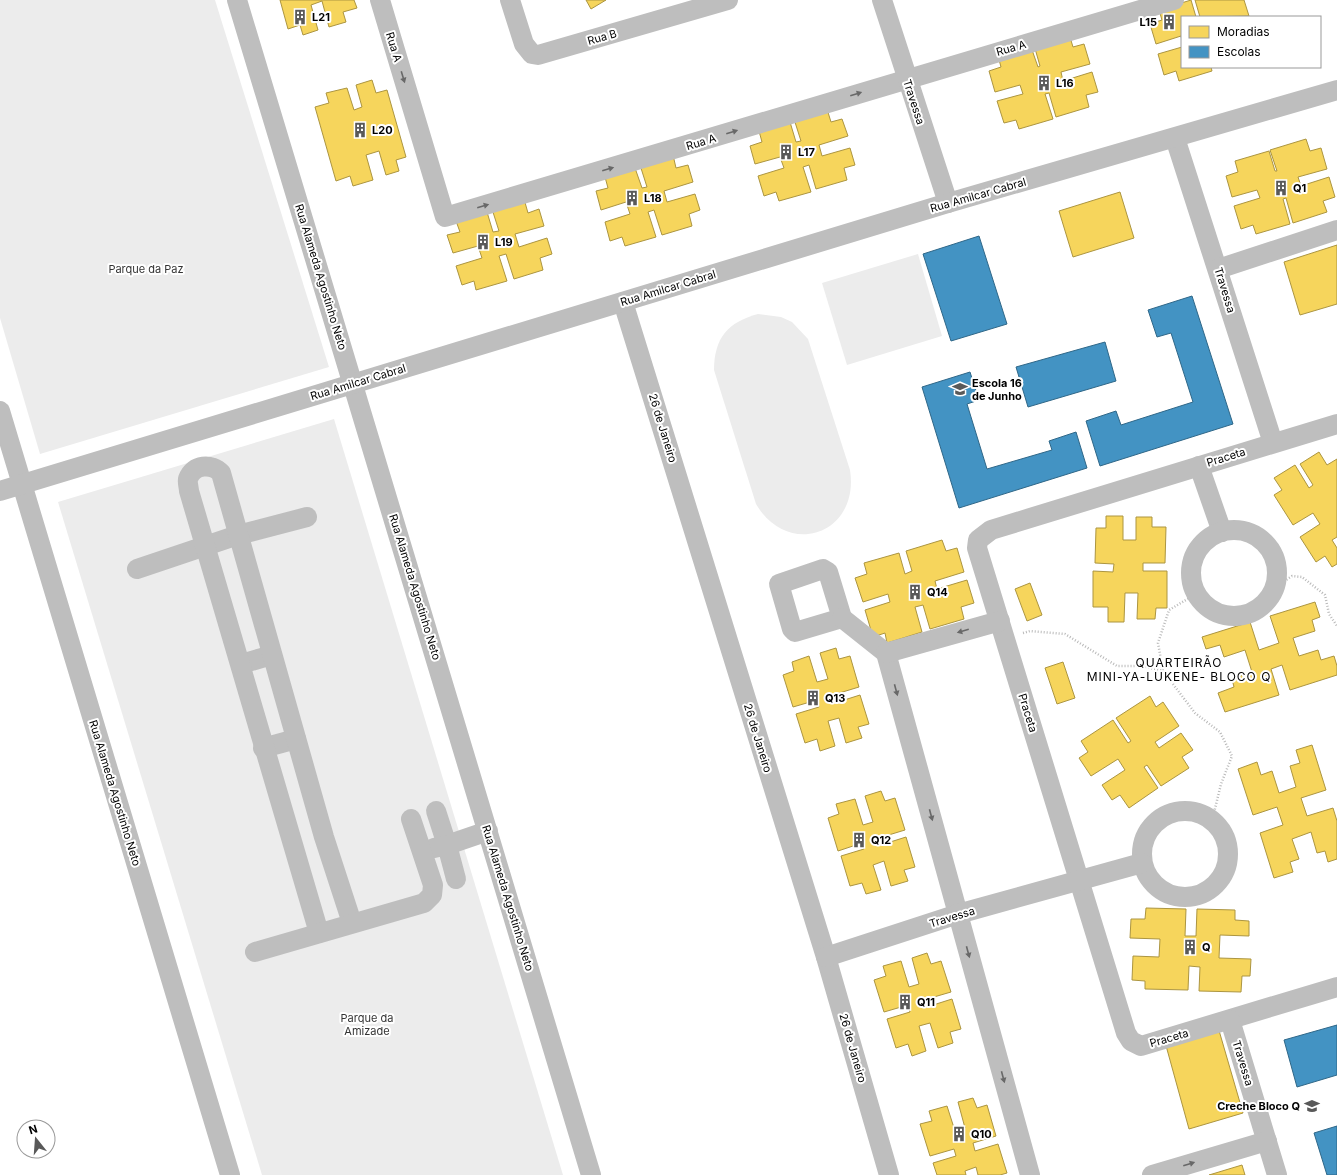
<svg xmlns="http://www.w3.org/2000/svg" width="1337" height="1175" viewBox="0 0 1337 1175" font-family="Inter,sans-serif">
  <style>
    .green { fill: #ececec }
    .homes { fill: #f6d55c; stroke: #ac9540 }
    .schools { fill: #4393c3; stroke: #2f6788 }
    .lines { fill: none; stroke-linecap: round; stroke-linejoin: round }
    .path { stroke: #b9b9b9; stroke-width: 2.5; stroke-dasharray: 1 2; stroke-linecap: butt }
    .minor { stroke: #bebebe; stroke-width: 20 }
    .oneway { fill: #686868 }
    .labels { text-anchor: middle; dominant-baseline: central; stroke-width: 4; stroke-linejoin: round; paint-order: stroke }
    .poi-label { font-size: 11px; font-weight: bold; fill: #000; stroke: #fff; text-anchor: start }
    .street-label { font-size: 11px; fill: #000; stroke: #fff }
    .park-label { font-size: 11px; fill: #333; stroke: #fff }
    .neighbourhood-label { font-size: 12px; letter-spacing: 1px; fill: #000; stroke: #fff }
  </style>
  <rect width="100%" height="100%" fill="#fff"/>
  <g class="green">
    <path d="M0 0H215L329 367 40 454 0 318Z"/>
    <path d="M918 254 942 336 847 365 822 283Z"/>
    <path d="M758 314 781 317 792 322 808 339 850 470C860 534 788 559 756 504L714 370C714 338 728 322 758 314Z"/>
    <path d="M334 419 563 1175H262L58 502Z"/>
  </g>
  <g class="homes">
    <path d="M280 0H354L357 8 343 12 346 22 329 27 322 1 311 5 318 30 303 35 300 25 288 29Z"/>
    <path d="M586 0H606L591 9Z"/>
    <path d="M1191 0 1196 17H1182V41L1181 36 1156 44 1150 24 1162 20 1159 10Z"/>
    <path d="M1195 0H1244L1249 16 1200 17Z"/>
    <path d="M1069 34 1073 47 1084 44 1090 64 1061 72 1063 81 1092 72 1098 92 1086 95 1089 107 1056 117 1049 93 1045 94 1053 119 1019 129 1016 120 1004 123 997 101 1023 94 1020 85 995 92 989 71 1001 67 998 56 1031 47 1038 67 1040 66 1034 45Z"/>
    <path d="M1182 47V67H1211L1212 71 1179 81 1176 71 1164 75 1158 54Z"/>
    <path d="M372 80 376 93 387 90 406 157 396 160 399 171 386 175 379 151 366 155 373 180 353 186 350 176 336 181 315 107 329 103 326 93 347 88 354 110 362 107 356 85Z"/>
    <path d="M827 109 831 122 842 119 848 136 819 145 822 156 850 148 855 165 844 168 847 180 816 189 809 165 803 167 811 192 779 201 776 192 764 196 758 176 784 168 780 157 755 164 750 146 762 142 759 131 790 122 796 142 801 141 794 119Z"/>
    <path d="M1306 139 1310 151 1321 148 1327 169 1298 177 1301 186 1329 177 1335 197 1323 201 1327 212 1293 223 1286 198 1283 199 1290 224 1256 234 1253 225 1241 229 1234 206 1260 198 1257 190 1232 197 1226 176 1238 172 1235 161 1269 151 1275 171H1277L1270 150Z"/>
    <path d="M673 155 676 168 688 165 693 182 664 191 667 202 695 194 700 210 689 214 692 226 662 235 654 210 648 212 656 237 625 246 622 237 610 241 605 222 630 214 626 202 601 210 596 191 608 188 605 177 635 168 642 188 647 187 640 165Z"/>
    <path d="M1120 192 1134 238 1073 257 1059 211Z"/>
    <path d="M524 199 528 213 539 209 544 226 515 234 519 247 547 238 552 254 540 258 543 270 514 279 506 254 499 256 507 281 476 290 474 281 462 285 456 266 482 258 478 246 453 253 447 235 460 232 456 221 487 212 493 232 499 231 492 209Z"/>
    <path d="M1337 245V304L1300 315 1284 262Z"/>
    <path d="M1319 452 1327 465 1337 459V537L1332 540 1337 548V564L1332 567 1325 556 1316 562 1300 537 1320 524 1313 513 1293 525 1274 495 1282 490 1274 478 1295 465 1309 488 1313 485 1300 464Z"/>
    <path d="M1106 516H1123V540H1136V517H1152V527H1166L1165 563H1143V571H1167V608H1156L1155 619H1137L1138 593H1125L1124 622H1108V607H1093V571L1113 572 1114 564 1095 563 1096 528H1106Z"/>
    <path d="M942 540 946 551 957 548 964 572 935 581 937 589 967 580 974 603 961 607 964 619 930 629 923 605 915 607 922 632 887 643 885 633 873 637 865 610 890 602 888 594 863 602 855 578 867 574 864 563 899 553 905 574 912 571 906 551Z"/>
    <path d="M1030 583 1042 615 1027 621 1015 589Z"/>
    <path d="M1315 602 1320 617 1312 620 1315 631 1293 638 1299 656 1318 650 1321 660 1334 656 1337 666V675L1290 690 1282 665 1271 669 1279 695 1225 712 1218 693 1234 687 1232 679 1252 672 1245 650 1224 657 1220 645 1206 649 1202 637 1250 622 1259 650 1279 643 1270 616Z"/>
    <path d="M836 648 839 659 850 656 859 687 836 694 838 702 860 695 869 724 858 727 862 738 846 743 839 718 828 721 835 746 820 751 817 739 805 743 796 714 819 707 817 700 793 707 783 675 794 671 792 662 809 656 817 682 828 679 820 653Z"/>
    <path d="M1063 662 1075 698 1057 704 1045 668Z"/>
    <path d="M1150 696 1156 707 1163 702 1179 726 1155 742 1159 748 1181 733 1193 750 1182 757 1189 768 1161 786 1147 765 1144 767 1158 788 1129 808 1120 795 1112 800 1102 785 1125 770 1118 759 1091 776 1079 758 1088 752 1081 741 1113 720 1128 743 1131 741 1116 718Z"/>
    <path d="M1312 745 1326 790 1301 798 1307 816 1333 808 1337 821V859L1328 862 1325 851 1317 853 1311 832 1292 839 1299 859 1290 862 1293 872 1274 878 1260 833 1283 825 1277 807 1253 815 1238 769 1257 762 1261 775 1272 771 1279 793 1296 787 1290 766 1300 763 1296 750Z"/>
    <path d="M881 791 885 801 895 798 905 830 882 837 884 844 906 837 915 867 904 870 908 881 891 886 884 861 873 865 881 890 866 894 862 883 850 886 841 856 864 849 862 843 838 851 828 818 839 814 836 804 855 799 863 825 873 822 865 796Z"/>
    <path d="M1146 908 1186 909 1185 936H1196L1197 909 1235 910V920L1249 921V936L1220 935 1219 958 1251 959 1250 976H1242L1241 992 1199 991 1200 967 1189 966 1188 990 1145 989V981L1132 980 1133 956 1159 957 1160 939 1130 938 1131 919H1145Z"/>
    <path d="M927 953 931 964 941 961 951 992 927 999 930 1006 952 999 961 1029 950 1032 953 1043 938 1048 930 1023 919 1026 926 1051 912 1056 908 1044 896 1048 887 1019 910 1012 908 1005 884 1012 874 980 886 976 883 966 901 961 909 987 919 984 912 958Z"/>
    <path d="M1218 1027 1243 1113 1189 1129 1165 1042Z"/>
    <path d="M973 1098 977 1108 987 1105 996 1136 973 1143 975 1151 998 1144 1007 1173 1000 1175H978L976 1167 965 1171 966 1175H937L933 1163 956 1156 954 1149 930 1156 920 1124 932 1121 929 1111 947 1106 955 1131 965 1128 958 1102Z"/>
    <path d="M1242 1165 1245 1175H1209Z"/>
  </g>
  <g class="schools">
    <path d="M979 236 1007 324 951 341 923 254Z"/>
    <path d="M1192 296 1233 424 1100 466 1086 421 1116 411 1121 425 1193 402 1171 333 1157 337 1148 310Z"/>
    <path d="M1105 342 1116 381 1028 407 1016 367Z"/>
    <path d="M970 372 979 400 967 404 987 469 1052 450 1049 441 1076 432 1087 468 959 508 922 387Z"/>
    <path d="M1337 1025V1075L1297 1087 1284 1040Z"/>
    <path d="M1337 1126V1175H1327L1314 1133Z"/>
  </g>
  <g class="lines">
    <g class="path">
      <path d="M1274 588 1292 576 1302 577 1325 595 1329 614 1337 626"/>
      <path d="M1196 594 1169 610 1158 643 1163 671 1195 713 1220 732 1232 756 1221 784 1212 821"/>
      <path d="M1023 633 1030 631 1065 634 1117 666H1142L1163 671"/>
    </g>
    <g class="minor">
      <path d="M237 0 591 1175"/>
      <path d="M380 0 445 217 1174 0"/>
      <path d="M510 0 524 44 532 54 538 55 728 0"/>
      <path d="M882 0 948 203"/>
      <path d="M1175 138 1273 443"/>
      <path d="M1218 269 1337 230"/>
      <path d="M623 302 826 957 889 1175"/>
      <path d="M0 411 230 1175"/>
      <path d="M1337 424 991 530 978 540 977 548 1126 1033 1131 1041 1141 1046 1337 987"/>
      <path d="M1199 466 1222 532"/>
      <path d="M0 491 948 203 1337 90"/>
      <circle cx="1234" cy="573" r="43"/>
      <path d="M137 569 238 535 307 517"/>
      <path d="M823 569 828 572 842 618 795 632 792 629 779 584Z"/>
      <path d="M842 618 886 653 1030 1175"/>
      <path d="M886 653 1000 621"/>
      <path d="M241 664 272 655"/>
      <path d="M263 748 296 739"/>
      <path d="M436 811 447 845 488 831"/>
      <circle cx="1185" cy="854" r="43"/>
      <path d="M434 848 447 845 456 879"/>
      <path d="M319 933 189 491C189 488 187 482 188 479 193 464 212 463 221 473L324 837 352 923"/>
      <path d="M255 952 424 903 432 895 433 885 411 819"/>
      <path d="M826 957 958 914 1142 863"/>
      <path d="M1230 1020 1277 1175"/>
      <path d="M1152 1175 1267 1141"/>
    </g>
  </g>
  <defs><path id="oneway-solid" d="M-6-.8H1V-3.2L6.5 0L1 3.2V.8H-6Z"/></defs>
  <g class="oneway">
    <use href="#oneway-solid" transform="translate(403 77) rotate(73)"/>
    <use href="#oneway-solid" transform="translate(856 94) rotate(-17)"/>
    <use href="#oneway-solid" transform="translate(732 132) rotate(-17)"/>
    <use href="#oneway-solid" transform="translate(608 169) rotate(-16)"/>
    <use href="#oneway-solid" transform="translate(483 206) rotate(-16)"/>
    <use href="#oneway-solid" transform="translate(963 631) rotate(164)"/>
    <use href="#oneway-solid" transform="translate(896 690) rotate(75)"/>
    <use href="#oneway-solid" transform="translate(931 815) rotate(75)"/>
    <use href="#oneway-solid" transform="translate(968 952) rotate(75)"/>
    <use href="#oneway-solid" transform="translate(1003 1077) rotate(75)"/>
    <use href="#oneway-solid" transform="translate(1189 1164) rotate(-17)"/>
  </g>
  <defs>
    <g id="building-bare" transform="scale(1.2)"><path d="M-4-6H4V6H1V3H-1V6H-4ZM-2.5-4.3h1.7v1.8h-1.7ZM.8-4.3h1.7v1.8H.8ZM-2.5-1h1.7V.8h-1.7ZM.8-1h1.7V.8H.8Z" fill="#595959" stroke="#fff" stroke-width="2.5" paint-order="stroke"/></g>
    <g id="school-bare" transform="scale(1.2)"><path d="M0-5L7-2L0 1L-7-2ZM-4 1L0 2.5L4 1V4Q0 6-4 4Z" fill="#595959" stroke="#fff" stroke-width="2.5" paint-order="stroke"/></g>
  </defs>
  <g fill-rule="evenodd">
    <use href="#building-bare" x="300" y="17"/>
    <use href="#building-bare" x="1169" y="22"/>
    <use href="#building-bare" x="1044" y="83"/>
    <use href="#building-bare" x="360" y="130"/>
    <use href="#building-bare" x="786" y="152"/>
    <use href="#building-bare" x="1281" y="188"/>
    <use href="#building-bare" x="632" y="198"/>
    <use href="#building-bare" x="483" y="242"/>
    <use href="#school-bare" x="960" y="389"/>
    <use href="#building-bare" x="915" y="592"/>
    <use href="#building-bare" x="813" y="698"/>
    <use href="#building-bare" x="859" y="840"/>
    <use href="#building-bare" x="1190" y="947"/>
    <use href="#building-bare" x="905" y="1002"/>
    <use href="#school-bare" x="1312" y="1106"/>
    <use href="#building-bare" x="959" y="1134"/>
  </g>
  <g class="labels">
    <g class="poi-label">
      <text x="312" y="17">L21</text>
      <text x="1157" y="22" text-anchor="end">L15</text>
      <text x="1056" y="83">L16</text>
      <text x="372" y="130">L20</text>
      <text x="798" y="152">L17</text>
      <text x="1293" y="188">Q1</text>
      <text x="644" y="198">L18</text>
      <text x="495" y="242">L19</text>
      <text x="972" y="383">Escola 16<tspan x="972" dy="13">de Junho</tspan></text>
      <text x="927" y="592">Q14</text>
      <text x="825" y="698">Q13</text>
      <text x="871" y="840">Q12</text>
      <text x="1202" y="947">Q</text>
      <text x="917" y="1002">Q11</text>
      <text x="1300" y="1106" text-anchor="end">Creche Bloco Q</text>
      <text x="971" y="1134">Q10</text>
    </g>
    <g class="street-label">
      <text transform="translate(602 37) rotate(-16)">Rua B</text>
      <text transform="translate(394 47) rotate(73)">Rua A</text>
      <text transform="translate(1011 48) rotate(-16)">Rua A</text>
      <text transform="translate(914 102) rotate(72)">Travessa</text>
      <text transform="translate(701 142) rotate(-17)">Rua A</text>
      <text transform="translate(978 195) rotate(-16)">Rua Amilcar Cabral</text>
      <text transform="translate(321 277) rotate(73)">Rua Alameda Agostinho Neto</text>
      <text transform="translate(668 288) rotate(-17)">Rua Amilcar Cabral</text>
      <text transform="translate(1225 290) rotate(73)">Travessa</text>
      <text transform="translate(358 382) rotate(-17)">Rua Amilcar Cabral</text>
      <text transform="translate(663 428) rotate(73)">26 de Janeiro</text>
      <text transform="translate(1226 457) rotate(-17)">Praceta</text>
      <text transform="translate(415 587) rotate(73)">Rua Alameda Agostinho Neto</text>
      <text transform="translate(1028 713) rotate(73)">Praceta</text>
      <text transform="translate(758 738) rotate(73)">26 de Janeiro</text>
      <text transform="translate(115 793) rotate(73)">Rua Alameda Agostinho Neto</text>
      <text transform="translate(508 898) rotate(73)">Rua Alameda Agostinho Neto</text>
      <text transform="translate(952 917) rotate(-17)">Travessa</text>
      <text transform="translate(1169 1038) rotate(-16)">Praceta</text>
      <text transform="translate(853 1048) rotate(74)">26 de Janeiro</text>
      <text transform="translate(1243 1063) rotate(73)">Travessa</text>
    </g>
    <g class="park-label">
      <text x="146" y="269">Parque da Paz</text>
      <text x="367" y="1018">Parque da<tspan x="367" dy="13">Amizade</tspan></text>
    </g>
    <g class="neighbourhood-label">
      <text x="1179" y="662">QUARTEIRÃO<tspan x="1179" dy="14">MINI-YA-LUKENE- BLOCO Q</tspan></text>
    </g>
  </g>
  <rect x="1181" y="16" width="140" height="52" fill="#ffffff" stroke="#999999"/>
  <rect x="1189" y="26" width="20" height="12" fill="#f6d55c" stroke="#999999"/>
  <text x="1217" y="36" font-size="12" fill="#000000">Moradias</text>
  <rect x="1189" y="46" width="20" height="12" fill="#4393c3" stroke="#999999"/>
  <text x="1217" y="56" font-size="12" fill="#000000">Escolas</text>
  <g transform="translate(36 1139) rotate(343)"><circle r="19" fill="#ffffff" stroke="#999999"/>
  <path d="M0-3L7 15L0 10L-7 15Z" fill="#595959"/>
  <text y="-6" font-size="11" font-weight="bold" text-anchor="middle" fill="#000000">N</text>
  </g>
</svg>
